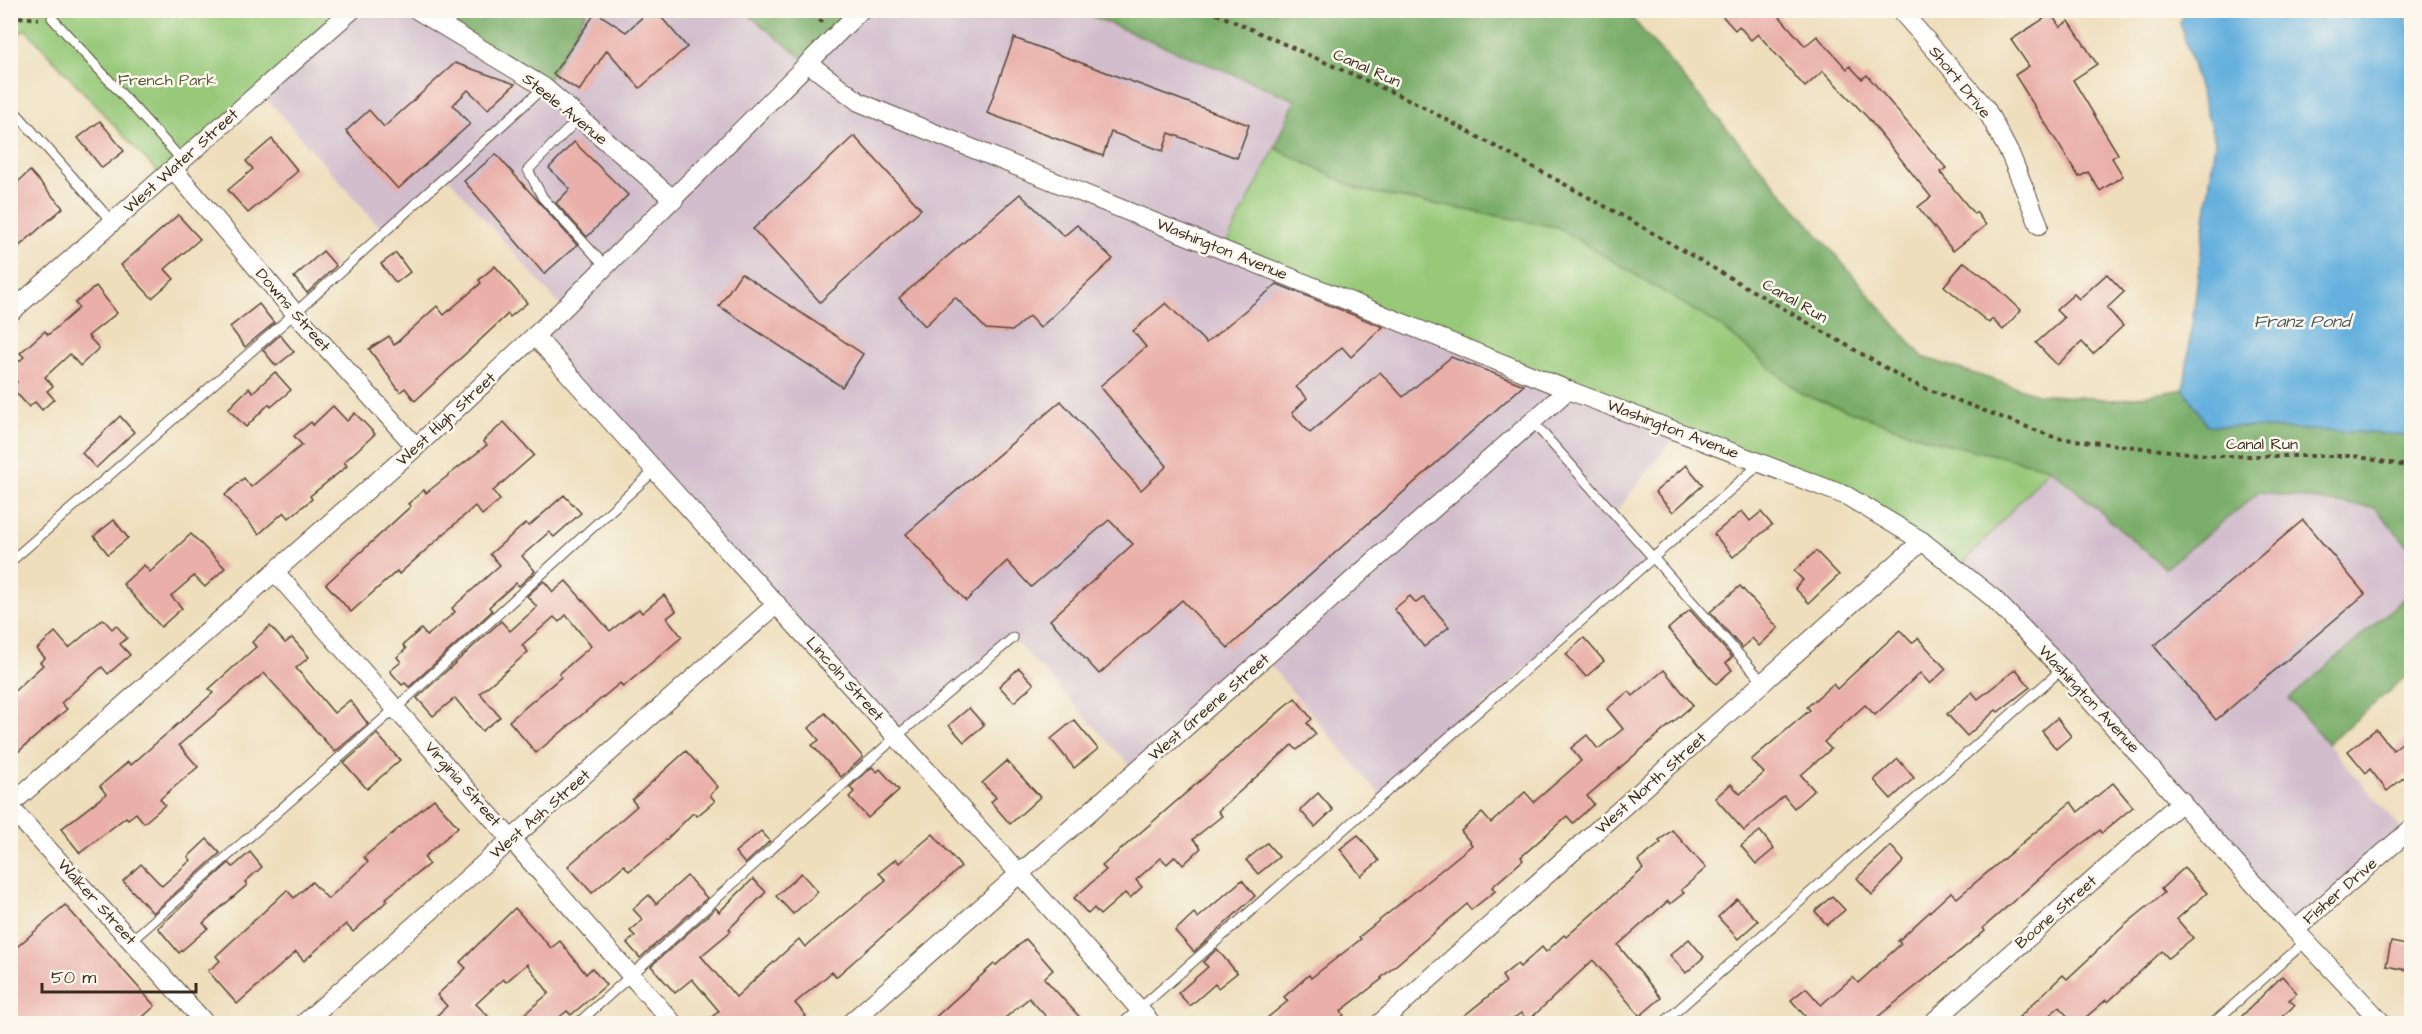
<svg xmlns="http://www.w3.org/2000/svg" width="2422" height="1034" viewBox="0 0 2422 1034" font-family="'Architects Daughter',sans-serif">
  <style>
    .industrial { fill: #d1bdcc }
    .green { fill: #97c979; stroke: #697a4c; stroke-width: 1.5 }
    .forest { fill: #79ad69; stroke: #5a6c44; stroke-width: 1.5 }
    .water { fill: #65b0de; stroke: #506d7e; stroke-width: 1.5 }
    .building { fill: #e9afa8 }
    .lines { fill: none; stroke-linecap: round; stroke-linejoin: round }
    .lane-casing { stroke: #564536; stroke-width: 11 }
    .street-casing { stroke: #564536; stroke-width: 20 }
    .path { stroke: #564536; stroke-width: 4; stroke-dasharray: 4.5 4.5; stroke-linecap: butt }
    .lane { stroke: #fff; stroke-width: 9 }
    .street { stroke: #fff; stroke-width: 18 }
    .labels { text-anchor: middle; dominant-baseline: central; stroke-width: 5; stroke-linejoin: round; paint-order: stroke }
    .street-label { font-size: 16px; fill: #3b2a1e; stroke: #fbf7ec }
    .park-label { font-size: 16px; fill: #575a39; stroke: #fbf7ec }
    .water-label { font-size: 18px; font-style: italic; fill: #4a5961; stroke: #fbf7ec }
  </style>
  <rect width="100%" height="100%" fill="#fbf7ec"/>
  <filter id="ink" filterUnits="userSpaceOnUse"><feTurbulence type="fractalNoise" baseFrequency=".0167" numOctaves="2"/><feDisplacementMap in="SourceGraphic" scale="12" xChannelSelector="R" yChannelSelector="G"/><feConvolveMatrix kernelMatrix="1 2 1 2 8 2 1 2 1" color-interpolation-filters="sRGB"/></filter>
  <filter id="wash" filterUnits="userSpaceOnUse"><feTurbulence type="fractalNoise" baseFrequency=".008" numOctaves="4" result="noise"/><feDisplacementMap in="SourceGraphic" scale="24" xChannelSelector="R" yChannelSelector="G"/><feGaussianBlur stdDeviation="1.35" result="paint"/><feColorMatrix in="noise" values="0 0 0 0 0 0 0 0 0 0 0 0 0 0 0 0 0 1.4 0 .05"/><feComposite in="paint" operator="in"/></filter>
  <g filter="url(#wash)">
    <rect width="100%" height="100%" fill="#eedebc"/>
    <g class="industrial">
      <path d="M417 10 543 87 587 11H744L808 62 861 11H1079L1296 100 1275 148 1223 249 1679 431 1614 515 1652 558 1381 796 1264 658 1135 771 1013 638 897 736 535 336 563 309 447 176 384 232 260 91 352 11Z"/>
      <path d="M2050 468 2165 567 2260 492 2375 508 2411 549V592L2289 699 2405 833 2295 930 1959 568Z"/>
    </g>
    <g class="green">
      <path d="M11 11H352L163 178 25 29 11 41Z"/>
      <path d="M1275 148 1360 190 1557 227 1722 327 1802 394 1931 440 2050 468 1959 568 1847 496 1223 250Z"/>
    </g>
    <g class="forest">
      <path d="M418 11H587L544 87Z"/>
      <path d="M744 11H861L808 63Z"/>
      <path d="M1079 11H1626L1923 357 2037 394 2117 400 2184 389 2207 425 2411 435V549L2375 508 2260 492 2165 568 2050 468 1931 440 1802 394 1722 327 1557 227 1360 190 1275 148 1295 100Z"/>
      <path d="M2411 592V672L2328 744 2289 699Z"/>
    </g>
    <path class="water" d="M2183 11H2404L2412 40 2411 435 2207 425 2184 389 2215 141 2180 23Z"/>
    <g id="blocks">
      <g class="building">
        <path d="M650 10H655L687 47 640 88 607 50 579 91 553 74 596 12 626 32Z"/>
        <path d="M1717 10H1774L1805 46 1817 36 1847 69 1850 66 1862 79 1867 75 1946 168 1940 172 1974 214 1976 212 1986 225 1953 251 1918 207 1931 197 1868 118 1823 71 1805 87 1758 34 1751 40 1739 26 1735 30Z"/>
        <path d="M2051 14 2060 27 2069 21 2097 64 2073 80 2118 154 2112 158 2123 176 2100 191 2088 172 2079 177 2015 75 2029 66 2011 40Z"/>
        <path d="M1014 38 1249 125 1237 158 1169 133 1163 151 1111 132 1103 156 987 113Z"/>
        <path d="M455 63 515 84 488 109 468 90 453 105 470 124 398 189 346 131 369 110 384 127Z"/>
        <path d="M100 121 124 151 102 168 78 138Z"/>
        <path d="M854 136 921 209 820 302 753 229Z"/>
        <path d="M272 139 298 171 248 213 228 190 253 169 246 161Z"/>
        <path d="M574 142 628 195 587 237 556 203 570 189 549 168Z"/>
        <path d="M496 154 577 245 544 274 464 181Z"/>
        <path d="M30 171 63 208 10 254V189Z"/>
        <path d="M1020 194 1064 236 1077 225 1113 259 1040 328 1029 316 1012 331 986 329 955 297 925 326 899 298Z"/>
        <path d="M178 215 200 239 165 269 174 279 152 298 121 265Z"/>
        <path d="M323 251 336 266 307 293 294 277Z"/>
        <path d="M396 253 410 272 396 283 381 264Z"/>
        <path d="M1964 262 1990 281 2021 310 2003 330 1992 319 1989 323 1944 286Z"/>
        <path d="M495 266 527 303 510 317 508 314 415 401 405 388 400 392 369 349 389 336 394 345 437 306 444 315 481 283 479 280Z"/>
        <path d="M741 273 863 354 842 387 719 306Z"/>
        <path d="M2107 274 2124 292 2107 308 2123 326 2093 354 2082 342 2057 365 2036 343 2064 318 2056 310 2074 294 2079 299Z"/>
        <path d="M1277 284 1383 327 1351 357 1342 347 1296 387 1307 398 1292 413 1310 433 1380 372 1403 397 1451 357 1524 385 1228 648 1182 600 1099 674 1050 620 1133 544 1109 520 1031 587 1007 561 966 601 906 534 1061 401 1141 490 1167 466 1100 386 1146 347 1133 331 1166 303 1206 343Z"/>
        <path d="M96 286 117 313 88 336 99 348 80 366 70 354 45 377 53 386 47 391 54 399 42 410 35 402 29 407 11 387 17 382 10 374V369L24 357 20 353 45 331 48 335 79 308 75 303Z"/>
        <path d="M259 304 274 323 245 347 230 327Z"/>
        <path d="M280 335 294 352 276 366 263 350Z"/>
        <path d="M275 372 291 390 271 407 269 404 246 427 228 409 249 388 253 392Z"/>
        <path d="M333 406 347 421 355 413 375 434 344 462 347 466 310 496 312 499 289 518 284 512 259 534 225 495 244 478 251 487 302 445 294 436 311 422 313 425Z"/>
        <path d="M120 416 134 432 96 468 82 453Z"/>
        <path d="M504 422 534 455 493 491 500 500 482 515 475 506 399 574 397 571 351 612 326 584 411 506 408 504 424 490 426 493 487 445 483 441Z"/>
        <path d="M1686 465 1703 485 1673 512 1655 492Z"/>
        <path d="M564 495 581 513 554 537 549 532 522 556 535 571 519 586 516 583 489 607 492 611 409 687 405 683 402 685 390 671 401 662 397 657 406 649 403 645 421 629 427 636 455 612 452 608 500 565 490 554 526 523 529 526Z"/>
        <path d="M1742 511 1750 521 1761 512 1772 525 1733 557 1714 534Z"/>
        <path d="M114 520 128 538 108 554 94 536Z"/>
        <path d="M2303 520 2365 594 2216 720 2154 646Z"/>
        <path d="M191 534 225 568 205 587 194 576 171 596 182 608 161 627 123 584 144 565 150 572Z"/>
        <path d="M1816 551 1839 575 1809 603 1795 588 1803 580 1794 571Z"/>
        <path d="M544 581 553 592 566 581 610 631 639 609 642 613 664 595 676 611 667 618 682 637 623 687 620 683 536 753 509 721 561 677 559 674 591 646 566 615 559 622 554 617 522 645 528 652 480 693 500 717 482 731 455 698 433 716 417 698 501 621 510 631 537 607 527 596Z"/>
        <path d="M1740 586 1778 628 1759 646 1752 638 1742 648 1710 612Z"/>
        <path d="M1410 596 1416 603 1424 597 1449 627 1424 647 1394 609Z"/>
        <path d="M1690 610 1732 657 1726 663 1732 670 1716 684 1668 629Z"/>
        <path d="M103 619 112 629 116 625 127 638 120 644 130 655 108 674 102 667 61 703 67 709 10 759V695L43 665 40 662 45 658 37 649 55 632 69 648Z"/>
        <path d="M270 626 285 643 292 638 309 657 296 668 334 713 350 700 368 724 335 752 264 673 179 745 198 767 160 799 165 805 144 823 136 813 128 819 126 817 80 853 61 829 106 794 100 786 128 762 131 765 213 693 209 689 256 647 252 642Z"/>
        <path d="M1900 630 1912 643 1918 638 1946 669 1930 684 1920 673 1875 715 1865 705 1824 742 1831 749 1801 775 1814 790 1794 808 1784 796 1744 831 1715 798 1731 784 1740 794 1764 773 1751 760 1810 710 1807 707 1833 684 1837 689Z"/>
        <path d="M1584 638 1604 661 1586 677 1566 654Z"/>
        <path d="M1019 668 1034 684 1014 702 999 686Z"/>
        <path d="M2016 669 2030 687 1998 712 1996 710 1967 736 1947 714 1972 692 1978 699Z"/>
        <path d="M1664 670 1693 705 1587 796 1594 804 1573 823 1567 816 1521 857 1523 860 1492 887 1495 891 1471 910 1467 904 1381 978 1382 979 1341 1011 1344 1015 1335 1023H1261L1288 1001 1284 997 1309 975 1311 978 1361 939 1359 937 1472 845 1461 831 1482 813 1491 823 1525 792 1534 802 1581 761 1571 748 1587 735 1598 749 1623 729 1607 709 1629 691 1633 696Z"/>
        <path d="M1295 698 1312 719 1307 723 1316 734 1297 750 1292 745 1218 811 1222 816 1193 839 1201 848 1183 865 1175 856 1167 864 1161 858 1136 880 1142 887 1130 898 1125 893 1100 915 1094 908 1088 914 1074 898 1106 870 1102 866Z"/>
        <path d="M969 708 984 725 964 742 949 725Z"/>
        <path d="M825 713 863 757 841 777 812 745 819 740 809 728Z"/>
        <path d="M2057 718 2071 736 2056 749 2042 731Z"/>
        <path d="M1074 720 1098 749 1074 768 1051 739Z"/>
        <path d="M2376 729 2393 750 2412 735V771L2387 791 2370 769 2366 773 2348 751Z"/>
        <path d="M377 734 400 760 367 789 344 763Z"/>
        <path d="M686 751 718 787 710 795 715 801 697 816 693 813 660 846 629 871 624 865 592 893 568 866 637 806 632 800Z"/>
        <path d="M1898 759 1914 778 1891 799 1874 780Z"/>
        <path d="M1007 761 1040 797 1010 824 991 802 996 797 982 783Z"/>
        <path d="M872 767 877 772 880 769 899 790 868 818 849 797 854 792 850 787Z"/>
        <path d="M2113 783 2133 807 2102 833 2100 830 2058 862 1983 928 1985 931 1870 1023H1811L1791 1000 1806 988 1821 1005 1853 977 1858 983 1901 944 1898 941 1951 892 1957 898 2071 802 2078 812Z"/>
        <path d="M1318 793 1333 810 1315 827 1300 810Z"/>
        <path d="M434 799 458 827 424 857 429 864 386 898 388 900 353 932 346 924 304 961 296 952 237 1004 208 971 220 961 216 956 287 890 294 898 312 882 328 899 368 862 364 857Z"/>
        <path d="M1672 830 1706 868 1681 890 1684 893 1670 904 1668 901 1618 945 1661 998 1640 1016 1593 960 1528 1021 1521 1013 1507 1023H1455L1506 982 1502 976 1517 964 1520 967 1542 947 1546 952 1564 935 1566 937 1643 869 1638 861 1661 843 1659 841Z"/>
        <path d="M761 831 770 841 745 864 735 852Z"/>
        <path d="M1760 831 1774 849 1756 864 1741 846Z"/>
        <path d="M933 834 961 867 836 977 832 972 795 1003 806 1016 797 1023H705L719 1011 692 979 675 993 651 966 716 908 719 912 753 879 766 892 729 929 731 931 701 956 736 997 799 939 805 947 886 880 879 873 896 859 899 863Z"/>
        <path d="M1358 835 1379 861 1361 876 1340 849Z"/>
        <path d="M207 839 220 853 153 913 123 881 141 864 162 886 191 860 188 857Z"/>
        <path d="M1267 843 1279 857 1258 874 1246 860Z"/>
        <path d="M1891 846 1904 861 1872 895 1857 878Z"/>
        <path d="M250 852 262 867 245 882 247 885 203 923 208 928 179 953 158 928 229 863 233 867Z"/>
        <path d="M2184 868 2207 893 2177 919 2193 938 2168 958 2162 951 2108 1002 2106 1000 2079 1023H2074L2059 1007 2040 1023H2013L2063 975 2067 979 2125 925 2164 893 2161 889Z"/>
        <path d="M801 873 818 892 793 914 776 896Z"/>
        <path d="M687 876 707 898 640 958 627 943 635 936 630 931 643 920 633 909 649 895 656 904Z"/>
        <path d="M1242 880 1255 896 1194 952 1175 931 1194 913 1198 918Z"/>
        <path d="M1832 896 1845 910 1827 925 1815 911Z"/>
        <path d="M1737 899 1758 921 1738 939 1718 917Z"/>
        <path d="M65 905 155 1006 136 1023H10V953Z"/>
        <path d="M515 908 551 948 560 941 586 974 592 968 606 985 571 1015 567 1011 552 1023H514L549 993 527 964 506 982 503 979 476 1004 495 1023H429L447 1006 437 995 466 968 460 962Z"/>
        <path d="M1026 939 1053 970 1044 978 1085 1023H1052L1029 998 999 1023H929L994 964 996 965Z"/>
        <path d="M1689 939 1704 957 1686 973 1670 955Z"/>
        <path d="M2391 942 2412 946V971L2386 966Z"/>
        <path d="M1217 949 1237 973 1218 988 1215 984 1190 1006 1178 993 1208 967 1203 962Z"/>
        <path d="M2282 976 2297 993 2289 1000 2295 1005 2275 1023H2235Z"/>
      </g>
    </g>
  </g>
  <g filter="url(#ink)">
    <use href="#blocks" fill-opacity="0" stroke="#564536" stroke-width="1.5"/>
    <g class="lines">
      <g class="lane-casing">
        <g id="lane">
          <path d="M52 18 182 160"/>
          <path d="M10 106 113 223"/>
          <path d="M579 118 528 170 543 198 606 267"/>
          <path d="M1532 421 1764 683"/>
          <path d="M10 562 295 313 544 87"/>
          <path d="M132 940 397 707 654 471"/>
          <path d="M577 1024 897 736 1013 638"/>
          <path d="M1122 1024 1761 463"/>
          <path d="M1662 1024 2062 669"/>
          <path d="M2212 1024 2306 941"/>
        </g>
      </g>
      <g class="street-casing">
        <g id="street">
          <path d="M417 10 544 87 674 200"/>
          <path d="M1900 10 1985 107 2011 156 2039 225"/>
          <path d="M808 63 859 102 885 113 1568 390 1847 496 1922 541 1993 598 2062 669 2295 930 2383 1024"/>
          <path d="M173 169 295 313 416 447"/>
          <path d="M10 313 352 10"/>
          <path d="M535 336C739 567 950 791 1152 1024"/>
          <path d="M275 572 674 1024"/>
          <path d="M10 805 416 447 563 309 861 10"/>
          <path d="M10 807 206 1024"/>
          <path d="M2295 930 2412 828"/>
          <path d="M303 1024 777 604"/>
          <path d="M849 1024 1568 390"/>
          <path d="M1379 1024 1922 541"/>
          <path d="M1931 1024 2182 801"/>
        </g>
      </g>
      <g class="path">
        <path d="M804 10 824 23"/>
        <path d="M1208 10 1414 102 1630 220 1914 384 2056 438 2214 456H2354L2412 467"/>
        <path d="M10 16 39 19"/>
        <path d="M879 17 886 10"/>
      </g>
      <use href="#lane" class="lane"/>
      <use href="#street" class="street"/>
    </g>
  </g>
  <g class="labels">
    <g class="street-label">
      <text transform="translate(1367 68) rotate(24)">Canal Run</text>
      <text transform="translate(1960 82) rotate(51)">Short Drive</text>
      <text transform="translate(565 109) rotate(39)">Steele Avenue</text>
      <text transform="translate(181 161) rotate(-42)">West Water Street</text>
      <text transform="translate(1222 249) rotate(22)">Washington Avenue</text>
      <text transform="translate(1795 301) rotate(30)">Canal Run</text>
      <text transform="translate(293 310) rotate(49)">Downs Street</text>
      <text transform="translate(446 419) rotate(-43)">West High Street</text>
      <text transform="translate(1673 429) rotate(21)">Washington Avenue</text>
      <text x="2262" y="444">Canal Run</text>
      <text transform="translate(845 679) rotate(48)">Lincoln Street</text>
      <text transform="translate(2089 699) rotate(47)">Washington Avenue</text>
      <text transform="translate(1209 707) rotate(-41)">West Greene Street</text>
      <text transform="translate(1651 783) rotate(-42)">West North Street</text>
      <text transform="translate(463 784) rotate(49)">Virginia Street</text>
      <text transform="translate(540 814) rotate(-41)">West Ash Street</text>
      <text transform="translate(2340 891) rotate(-41)">Fisher Drive</text>
      <text transform="translate(97 902) rotate(48)">Walker Street</text>
      <text transform="translate(2056 912) rotate(-41)">Boone Street</text>
    </g>
    <g class="park-label">
      <text x="167" y="80">French Park</text>
    </g>
    <g class="water-label">
      <text x="2302" y="321">Franz Pond</text>
    </g>
  </g>
  <rect width="2422" height="1034" fill="none" stroke="#fbf7ec" stroke-width="36"/>
  <path d="M42 983v9h154v-9" fill="none" stroke="#3b2a1e" stroke-width="3"/>
  <text x="51" y="983" font-size="18" fill="#3b2a1e" stroke="#fbf7ec" stroke-width="4.5" paint-order="stroke">50 m</text>
</svg>
